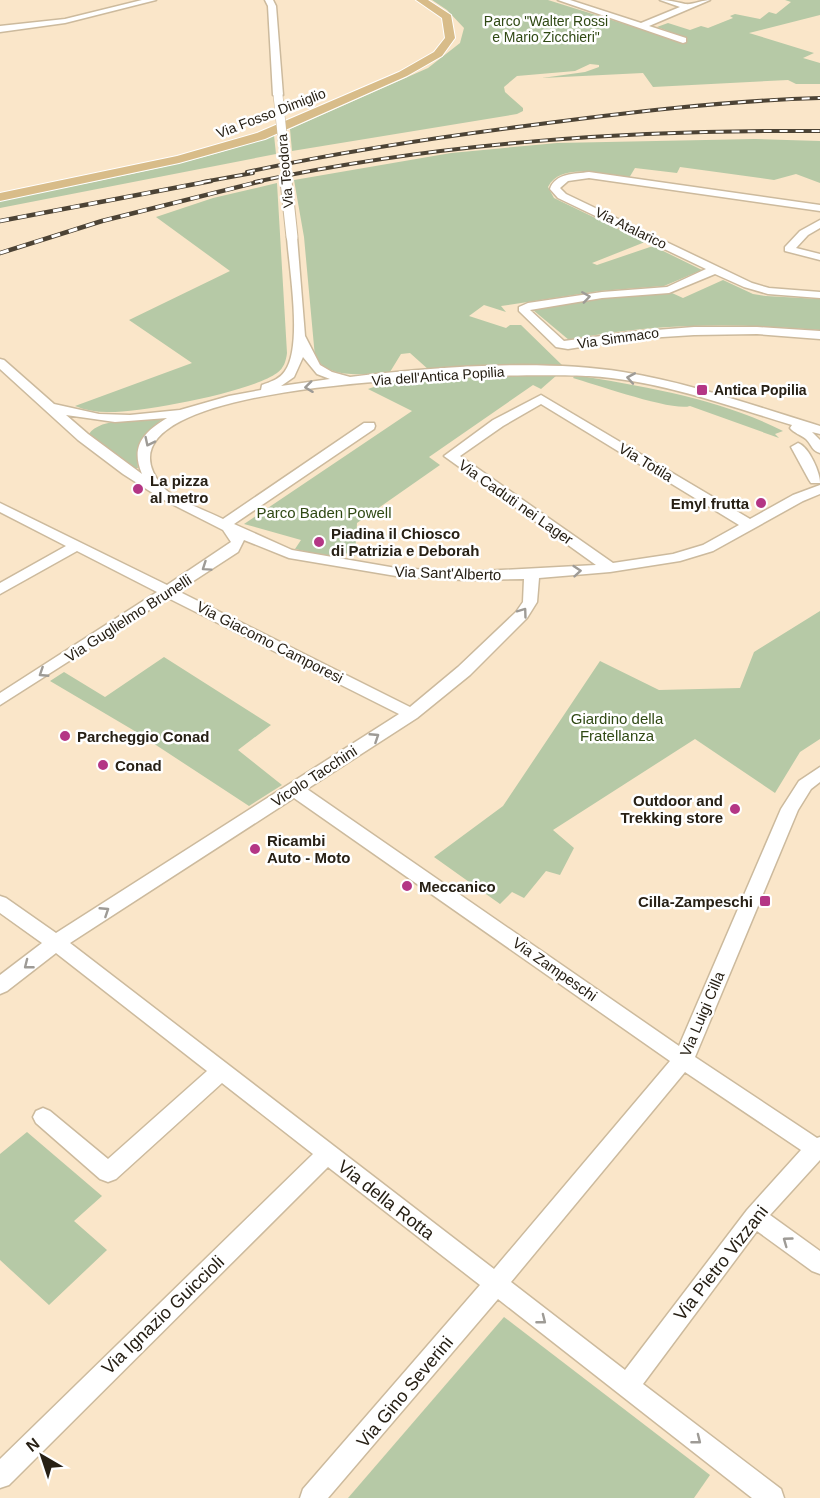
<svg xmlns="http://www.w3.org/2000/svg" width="820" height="1498" viewBox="0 0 820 1498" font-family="Arial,sans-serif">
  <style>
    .green { fill: #b6c9a6 }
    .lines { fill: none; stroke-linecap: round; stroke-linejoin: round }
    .minor-casing { stroke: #ccba9d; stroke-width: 3 }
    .major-casing { stroke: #fff; stroke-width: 2 }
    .minor { fill: #fff; fill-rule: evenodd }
    .major { fill: #d8bc89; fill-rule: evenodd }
    .rail-far1-casing { stroke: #4c4335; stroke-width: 4 }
    .rail-casing { stroke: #4c4335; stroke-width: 4.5 }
    .rail-far1 { stroke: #fff; stroke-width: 2; stroke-dasharray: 8; stroke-linecap: butt }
    .rail { stroke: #fff; stroke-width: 3; stroke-dasharray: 9; stroke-linecap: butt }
    .minor-bridge-far1-casing { stroke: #ccba9d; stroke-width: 10; stroke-linecap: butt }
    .minor-bridge-casing { stroke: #ccba9d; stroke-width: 13; stroke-linecap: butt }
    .minor-bridge-far1 { stroke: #fff; stroke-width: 9 }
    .minor-bridge { stroke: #fff; stroke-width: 11 }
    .oneway { stroke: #9e9b96 }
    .poi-dot { fill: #b43685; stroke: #fff; stroke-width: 2 }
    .labels { text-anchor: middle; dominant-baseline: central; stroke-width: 5; stroke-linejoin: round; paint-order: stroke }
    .far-park-label { font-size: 14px; fill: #304914; stroke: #fff }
    .far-street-label { font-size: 14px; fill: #272015; stroke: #fff }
    .far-poi-label { font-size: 14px; font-weight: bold; fill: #272015; stroke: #fff; text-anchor: start }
    .street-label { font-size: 15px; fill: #272015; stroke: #fff }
    .poi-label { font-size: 15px; font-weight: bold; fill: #272015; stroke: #fff; text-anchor: start }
    .park-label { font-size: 15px; fill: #304914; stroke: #fff }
    .near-street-label { font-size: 18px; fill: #272015; stroke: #fff }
  </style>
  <rect width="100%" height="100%" fill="#fae6c9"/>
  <g class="green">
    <path d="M432 0H548L679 41 687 38 657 27 668 23 690 30 701 26 708 28 733 18 730 16 735 14 760 19 769 12 776 14 791 2 785 0H820V15L749 33 814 53 803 58 820 63V84H796L788 80 653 87 643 73 542 78 585 72 599 67V65L590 64 575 71 517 76 504 87 505 92 523 108V111L517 114 292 151 290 129 428 68 460 43 464 28 447 10Z"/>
    <path d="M274 135 276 154 0 208V201C92 181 186 167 274 135Z"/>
    <path d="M755 139 820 141V183L796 174 774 180 680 167 677 173 635 168 629 178C607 175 561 161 548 187L554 198 645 242 592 263 597 265 653 246 702 270 664 286 600 291 501 306 506 312 484 305 469 316 506 328 510 325H521L562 365 429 370 410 353 401 354 390 372C367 374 328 380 315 357L304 237 294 180 451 153 557 143Z"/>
    <path d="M277 183 287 353C286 361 284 368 277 373 251 392 140 413 107 412 96 412 85 410 75 406L192 363 129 320 230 271 156 217 213 198Z"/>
    <path d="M723 280 753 294 766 296 820 299V330C736 323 652 323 569 340L533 310 600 298 672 293 683 298Z"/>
    <path d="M557 375 541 389 533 385 429 457 440 465 357 523 355 556 335 550 330 557 295 549 301 540 244 524 412 411 368 389 385 383 463 377Z"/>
    <path d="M575 375C646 387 718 398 783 431L775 434 779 438 690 406C674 412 594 384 573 378Z"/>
    <path d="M164 418C146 432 136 445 138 468L131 469 94 440 89 434C100 417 144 420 164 418Z"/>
    <path d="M820 611V739L800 752 775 793 695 739 553 830 574 848 560 875 546 871 524 898 512 892 500 904 434 857 503 806 600 661 659 690 740 688 754 652Z"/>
    <path d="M164 657 271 725 238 750 282 785 249 806 133 730 50 681 64 672 105 697Z"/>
    <path d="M27 1132 102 1196 74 1221 107 1250 49 1305 0 1260V1154Z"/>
    <path d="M504 1317 710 1475 694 1498H348Z"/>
  </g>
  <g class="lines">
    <g class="minor-casing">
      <g id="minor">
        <path d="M142 0H156L65 23 0 32V26L65 19Z"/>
        <path d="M265 0H273L276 6 283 95 278 98 273 95 268 6Z"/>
        <path d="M558 0H570L641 23 680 7 660 0C669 0 676 2 685 4 693 5 702 0 710 0L649 26 686 38V42L683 43Z"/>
        <path d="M589 172 820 205V211L589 178 568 181 560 188 566 194 752 283 769 288 820 292V298L768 294 744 287 715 274 669 293 602 298 530 310 564 341 631 332 694 327H757L820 331V339L757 334 694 335 631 339 568 349 556 347 519 311V307L528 303 602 292 667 287 706 269 558 198 550 189C555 173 575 174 589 172Z"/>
        <path d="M820 220V228L808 235 796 248 820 254V260L785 251V247L800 231Z"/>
        <path d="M292 234 297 237 305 336 320 365 332 372 350 377C432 367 542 359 623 372 690 383 755 406 820 426V434L812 432 820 440V453C812 451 812 445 806 439 801 435 794 433 790 428L792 425C726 405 658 380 589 376 540 373 66 372 163 487 173 499 207 511 223 519L364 423H374L375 426 374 429 234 524 292 550 396 568 464 572 596 565 444 456 493 420 541 395 750 519 793 495 820 485V494L803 501 713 551 680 561 610 572 539 578 537 602 527 618 470 675 417 718 307 789 679 1046 781 809 799 781 820 767V782L811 789 798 810 695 1057 817 1138 820 1137V1160L770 1215 820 1251V1274L812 1271 757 1231 643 1384 781 1489 784 1498H752L498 1299 328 1498H300L303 1489 480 1285 328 1167 9 1485 0 1488V1459L313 1154 222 1083 116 1179 108 1182 100 1179 36 1123 33 1117 36 1111 43 1108 50 1111 108 1159 207 1071 56 953 7 991 0 994V975L42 943 0 913V896L6 898 56 933 399 714 168 598 0 705V693L157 592 77 551 0 594V583L66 546 0 512V503L167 585 231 542 223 530 162 499 123 474 78 440 0 369V359L4 360 54 404 99 414 130 415 180 410 229 396 261 390 262 385C270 382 280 379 285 371 303 346 289 268 287 237ZM303 357 317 374 330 379 281 386 294 377ZM541 404 739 525 703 545 673 554 613 563 460 456 503 426ZM66 415 115 422 167 418C144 432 130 446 142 474L88 434ZM244 540 289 558 396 576 464 580 524 579 523 602 516 612 458 667 410 707 178 591 238 552ZM294 798 670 1061 494 1269 70 943ZM685 1072 801 1150 747 1210 625 1370 511 1282Z"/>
        <path d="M798 443C809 447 820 472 820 483H811L809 480 791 447Z"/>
      </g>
    </g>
    <g class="major-casing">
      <path id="major" d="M416 0H428L451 15 455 38 442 56 407 76 265 139 179 163 0 201V193L177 156 257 133 399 72 434 52 445 38 442 18Z"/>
    </g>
    <use href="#minor" class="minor"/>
    <use href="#major" class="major"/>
    <g class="rail-far1-casing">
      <g id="rail-far1">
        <path d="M247 172C339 152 432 138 525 126 623 113 721 101 820 98"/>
        <path d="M203 182 253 173"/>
        <path d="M255 182C441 142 630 130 820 131"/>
      </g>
    </g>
    <g class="rail-casing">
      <g id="rail">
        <path d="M0 221 211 181"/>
        <path d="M0 253 102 221 262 181"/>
      </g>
    </g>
    <use href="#rail-far1" class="rail-far1"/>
    <use href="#rail" class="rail"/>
    <g class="minor-bridge-far1-casing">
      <path id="minor-bridge-far1" d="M278 95 287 182"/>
    </g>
    <g class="minor-bridge-casing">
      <path id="minor-bridge" d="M286 181 292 237"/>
    </g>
    <use href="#minor-bridge-far1" class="minor-bridge-far1"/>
    <use href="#minor-bridge" class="minor-bridge"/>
  </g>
  <defs><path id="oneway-chevron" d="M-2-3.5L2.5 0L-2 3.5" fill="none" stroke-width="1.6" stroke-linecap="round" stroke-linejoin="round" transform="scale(1.5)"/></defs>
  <g class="oneway">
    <use href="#oneway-chevron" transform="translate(586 297) rotate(-8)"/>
    <use href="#oneway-chevron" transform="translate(631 378) rotate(-170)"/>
    <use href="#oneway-chevron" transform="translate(309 387) rotate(173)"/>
    <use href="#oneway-chevron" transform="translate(149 442) rotate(116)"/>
    <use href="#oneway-chevron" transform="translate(206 567) rotate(146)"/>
    <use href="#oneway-chevron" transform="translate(577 571) rotate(-5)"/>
    <use href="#oneway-chevron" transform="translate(523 612) rotate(-54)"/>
    <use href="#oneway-chevron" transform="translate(43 673) rotate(147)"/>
    <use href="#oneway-chevron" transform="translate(375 737) rotate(-33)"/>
    <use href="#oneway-chevron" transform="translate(105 911) rotate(-33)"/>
    <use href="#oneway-chevron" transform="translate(28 965) rotate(142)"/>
    <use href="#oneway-chevron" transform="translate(787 1241) rotate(-144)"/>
    <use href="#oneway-chevron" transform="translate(542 1320) rotate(38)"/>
    <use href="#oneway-chevron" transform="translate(697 1440) rotate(38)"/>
  </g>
  <g class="poi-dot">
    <rect x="696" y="384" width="12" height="12" rx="3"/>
    <circle cx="138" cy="489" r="6"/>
    <circle cx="761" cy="503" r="6"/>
    <circle cx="319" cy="542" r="6"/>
    <circle cx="65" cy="736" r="6"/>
    <circle cx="103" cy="765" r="6"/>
    <circle cx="735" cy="809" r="6"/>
    <circle cx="255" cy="849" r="6"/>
    <circle cx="407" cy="886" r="6"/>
    <rect x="759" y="895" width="12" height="12" rx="3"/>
  </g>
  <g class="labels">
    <g class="far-park-label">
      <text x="546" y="21">Parco "Walter Rossi<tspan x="546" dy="16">e Mario Zicchieri"</tspan></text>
    </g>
    <g class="far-street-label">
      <text transform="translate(271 113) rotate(-21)">Via Fosso Dimiglio</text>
      <text transform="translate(285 171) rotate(-95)">Via Teodora</text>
      <text transform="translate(631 228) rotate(26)">Via Atalarico</text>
      <text transform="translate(618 338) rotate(-8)">Via Simmaco</text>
      <text transform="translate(438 376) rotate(-4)">Via dell'Antica Popilia</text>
    </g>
    <g class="far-poi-label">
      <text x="714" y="390">Antica Popilia</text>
    </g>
    <g class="street-label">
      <text transform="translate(646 462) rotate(31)">Via Totila</text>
      <text transform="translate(516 502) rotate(35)">Via Caduti nei Lager</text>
      <text transform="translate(448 573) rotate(2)">Via Sant'Alberto</text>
      <text transform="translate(128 618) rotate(-33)">Via Guglielmo Brunelli</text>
      <text transform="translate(270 642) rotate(27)">Via Giacomo Camporesi</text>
      <text transform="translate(314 776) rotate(-33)">Vicolo Tacchini</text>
      <text transform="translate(555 969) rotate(35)">Via Zampeschi</text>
      <text transform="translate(702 1014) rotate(-67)">Via Luigi Cilla</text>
    </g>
    <g class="poi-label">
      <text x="150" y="480">La pizza<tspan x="150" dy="17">al metro</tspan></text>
      <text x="749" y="503" text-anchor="end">Emyl frutta</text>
      <text x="331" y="533">Piadina il Chiosco<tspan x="331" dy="17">di Patrizia e Deborah</tspan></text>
      <text x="77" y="736">Parcheggio Conad</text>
      <text x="115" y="765">Conad</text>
      <text x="723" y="800" text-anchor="end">Outdoor and<tspan x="723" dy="17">Trekking store</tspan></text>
      <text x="267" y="840">Ricambi<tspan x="267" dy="17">Auto - Moto</tspan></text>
      <text x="419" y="886">Meccanico</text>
      <text x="753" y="901" text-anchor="end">Cilla-Zampeschi</text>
    </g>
    <g class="park-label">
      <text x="324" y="512">Parco Baden Powell</text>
      <text x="617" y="718">Giardino della<tspan x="617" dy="17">Fratellanza</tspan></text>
    </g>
    <g class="near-street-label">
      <text transform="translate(386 1200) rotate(38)">Via della Rotta</text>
      <text transform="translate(721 1263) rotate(-52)">Via Pietro Vizzani</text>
      <text transform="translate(163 1315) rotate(-44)">Via Ignazio Guiccioli</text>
      <text transform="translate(405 1392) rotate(-50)">Via Gino Severini</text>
    </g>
  </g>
  <g transform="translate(42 1456) rotate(321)" stroke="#ffffff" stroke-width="4.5" paint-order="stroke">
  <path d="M0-4.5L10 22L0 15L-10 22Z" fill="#272015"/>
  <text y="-9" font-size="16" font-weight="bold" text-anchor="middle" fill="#272015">N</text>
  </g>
</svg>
